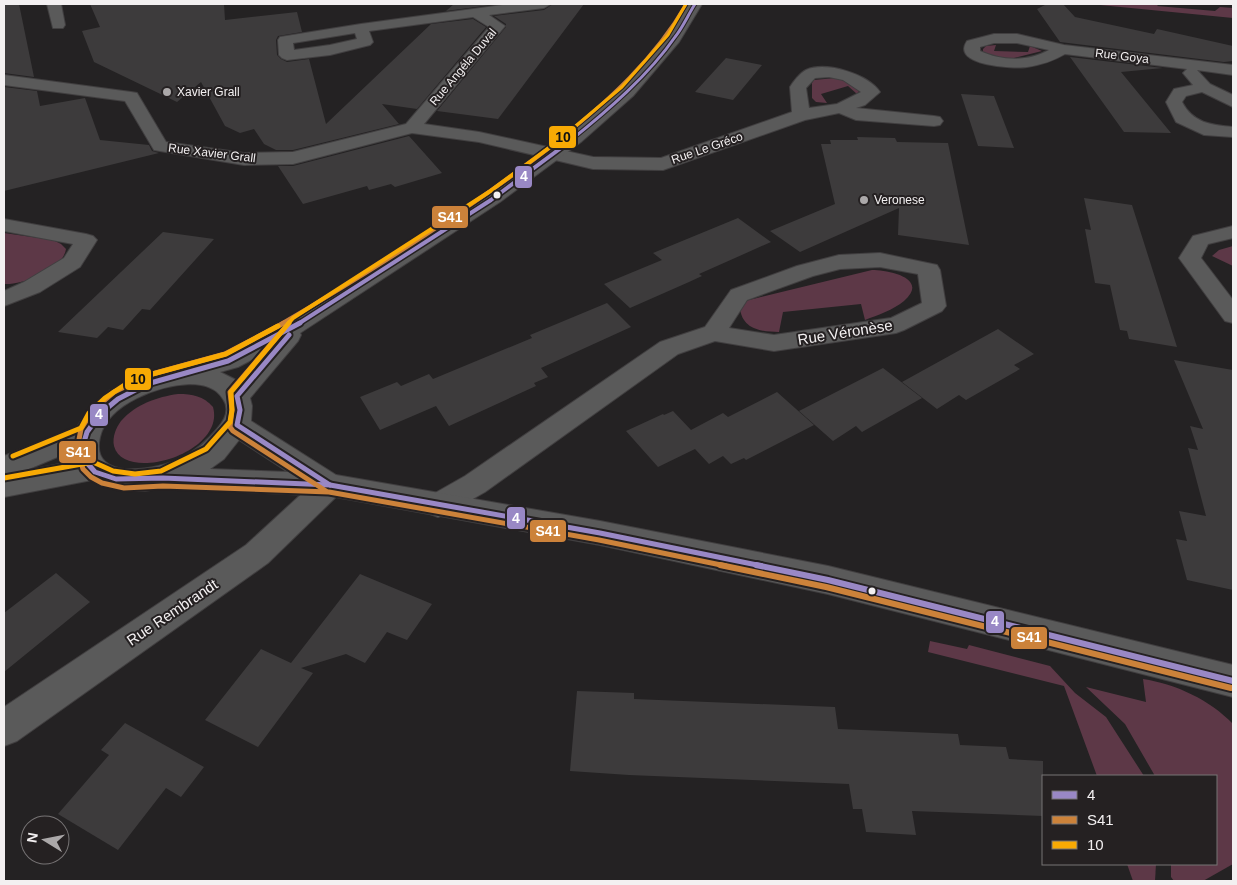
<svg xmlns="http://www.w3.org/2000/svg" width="1237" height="885" viewBox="0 0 1237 885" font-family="Arial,sans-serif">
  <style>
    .green { fill: #5d3847 }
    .building { fill: #3d3b3c }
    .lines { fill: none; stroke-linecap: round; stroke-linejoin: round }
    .minor-casing { stroke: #413f40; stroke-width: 2 }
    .tertiary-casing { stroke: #413f40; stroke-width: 2 }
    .minor { fill: #5a5a5a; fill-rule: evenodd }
    .tertiary { fill: #5a5a5a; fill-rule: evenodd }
    .bus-1-far3-casing { stroke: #252122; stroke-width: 5 }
    .bus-1-far2-casing { stroke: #252122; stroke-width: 7 }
    .bus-1-far1-casing { stroke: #252122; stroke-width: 9 }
    .bus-1-casing { stroke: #252122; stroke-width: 10 }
    .bus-2-far3-casing { stroke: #252122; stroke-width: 5 }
    .bus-2-far2-casing { stroke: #252122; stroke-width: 7 }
    .bus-2-far1-casing { stroke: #252122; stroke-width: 9 }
    .bus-2-casing { stroke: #252122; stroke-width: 10 }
    .bus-3-far2-casing { stroke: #252122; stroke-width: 5 }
    .bus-3-far1-casing { stroke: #252122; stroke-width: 7 }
    .bus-3-casing { stroke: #252122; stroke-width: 9 }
    .bus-1-far3 { stroke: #9988c5; stroke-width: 3 }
    .bus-1-far2 { stroke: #9988c5; stroke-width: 4 }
    .bus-1-far1 { stroke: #9988c5; stroke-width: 5 }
    .bus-1 { stroke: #9988c5; stroke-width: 6 }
    .bus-2-far3 { stroke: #cc823a; stroke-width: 3 }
    .bus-2-far2 { stroke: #cc823a; stroke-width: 4 }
    .bus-2-far1 { stroke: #cc823a; stroke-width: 5 }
    .bus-2 { stroke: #cc823a; stroke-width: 6 }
    .bus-3-far2 { stroke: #f8aa04; stroke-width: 3 }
    .bus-3-far1 { stroke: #f8aa04; stroke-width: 4 }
    .bus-3 { stroke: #f8aa04; stroke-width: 5 }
    .poi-dot { fill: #aba8a9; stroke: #252122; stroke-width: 2 }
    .bus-dot { fill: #f3f0f1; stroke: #252122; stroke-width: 2 }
    .labels { text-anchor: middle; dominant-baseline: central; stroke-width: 4; stroke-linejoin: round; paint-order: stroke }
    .far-street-label { font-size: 12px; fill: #f3f0f1; stroke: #252122 }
    .far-poi-label { font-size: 12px; fill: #f3f0f1; stroke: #252122; text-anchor: start }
    .street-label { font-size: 15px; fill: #f3f0f1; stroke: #252122 }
    .line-badge { stroke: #252122; stroke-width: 2 }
    .badge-label { font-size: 14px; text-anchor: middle; font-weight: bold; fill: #fff }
    .pale-badge-label { font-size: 14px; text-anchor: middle; font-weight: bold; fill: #111 }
  </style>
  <rect width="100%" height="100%" fill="#242223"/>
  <g class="green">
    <path d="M1090 4H1159L1157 6 1215 11 1220 7 1233 8V18Z"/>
    <path d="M996 45 994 51 1028 52 1030 46 1042 51 1006 60 983 52V49L986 46Z"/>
    <path d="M835 78 851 83 859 91 857 94 848 86 821 94 827 103 816 102 812 98V83L814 80Z"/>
    <path d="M4 233 53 240 61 244 66 249C63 270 23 285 4 284Z"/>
    <path d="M1233 246V266L1212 256 1219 250Z"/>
    <path d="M872 270C888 270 930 278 904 301 893 310 878 315 865 320L861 304 783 312 779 332C761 332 742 329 740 308L745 301Z"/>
    <path d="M178 394C193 394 203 396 213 407 226 453 124 484 114 446 112 437 116 428 121 421 136 404 157 397 178 394Z"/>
    <path d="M930 641 967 649 969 645 1050 666 1075 693 1106 717 1144 776H1097L1064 686 928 652Z"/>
    <path d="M1143 679C1176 684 1210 700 1233 724V864L1203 881H1174L1171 877V864H1216V776H1155L1125 724 1086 687 1146 702Z"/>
    <path d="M1127 864H1156L1155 881H1133Z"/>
  </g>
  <g class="building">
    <path d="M4 4H19L34 77 4 73Z"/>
    <path d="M90 4H224L225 20 297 12 302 32 278 36 276 40 277 55 281 59 287 62 309 59 326 124 431 24 473 19 486 27 417 109 382 104 399 124 293 150H276L264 144 254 129 240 133 225 126 201 82 177 102 94 62 82 31 100 27Z"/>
    <path d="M454 4H498L446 11Z"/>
    <path d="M553 4H584L498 119 437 111 506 27V24L494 16 544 10Z"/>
    <path d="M1047 4H1063L1075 17 1154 34 1157 29 1233 46V61L1224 62 1060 42 1037 9Z"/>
    <path d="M1070 57 1163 68 1121 72 1171 133 1124 132Z"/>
    <path d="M726 58 762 65 733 100 695 92Z"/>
    <path d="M4 87 37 91 40 106 85 98 100 140 149 145 152 151 159 153 4 191Z"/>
    <path d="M961 94 994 96 1014 148 978 146Z"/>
    <path d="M409 136 442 173 395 187 391 184 369 190 367 186 303 204 278 166H293Z"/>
    <path d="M857 137 895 138 897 142 948 143 969 245 898 235 899 208 800 252 770 231 835 204 821 144H831L830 140H858Z"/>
    <path d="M1084 198 1132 205 1177 347 1129 339 1127 331 1120 330 1110 285 1095 283 1085 229 1091 230Z"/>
    <path d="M738 218 771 242 699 274 702 276 689 282 630 308 604 284 662 260 653 253Z"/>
    <path d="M163 232 214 239 150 310 142 309 123 330 108 327 97 338 58 332Z"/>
    <path d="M607 303 631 327 541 368 548 377 534 383 536 386 449 426 436 406 380 430 360 397 397 382 401 386 429 374 433 379 532 338 530 335Z"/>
    <path d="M998 329 1034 354 1014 365 1020 369 966 400 959 395 937 409 902 382Z"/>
    <path d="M1174 360 1233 370V590L1187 580 1176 539 1187 541 1179 511 1206 516 1188 448 1198 450 1190 426 1203 429Z"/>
    <path d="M883 368 922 398 862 432 856 426 833 441 799 411Z"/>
    <path d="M777 392 814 425 746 460 744 458 731 464 723 456 709 464 695 449 658 467 626 431 663 414 664 415 673 411 691 430 723 413 728 417Z"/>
    <path d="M56 573 90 602 4 672V613Z"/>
    <path d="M360 574 432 604 407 640 387 632 365 663 346 654 301 668 313 673 258 747 205 720 261 649 291 663Z"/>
    <path d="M577 691 634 693V699L835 707 838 729 958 734 960 745 1006 747 1009 759 1043 761V816L912 811 916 835 866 832 862 809H853L849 784 629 775 570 771Z"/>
    <path d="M125 723 204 767 181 797 166 788 118 850 58 814 109 755 101 750Z"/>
  </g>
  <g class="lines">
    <g class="minor-casing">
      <g id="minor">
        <path d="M47 4H61L65 25 63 28H53Z"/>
        <path d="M510 4H551L544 8 489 15 505 26 424 124 479 132 593 157 661 158 792 112 790 87C793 82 800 73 806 70 826 61 868 74 880 92L865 105 856 108 934 116 940 117 943 121 940 125 934 126 856 120 839 113 805 120 663 170 593 169 479 142 412 133 293 164 244 165 154 150 125 101 4 85V75L131 92 137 93 166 142 244 153 293 152 406 124 489 27 473 17 369 31 373 42 370 45 330 55 287 60 282 58 279 55 278 40 280 37 361 24ZM355 33 357 39 330 45 294 50 293 43ZM829 77 843 80 861 92 837 104 809 108 806 88 815 78Z"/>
        <path d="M994 34H1017L1064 45 1233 65V75L1197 70 1210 84 1233 95V107L1202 92 1186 96 1182 102C1193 123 1211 125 1233 127V137L1204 135 1176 122 1166 102 1174 89 1193 85 1183 73 1187 69 1065 54C1053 61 1041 65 1027 67 1014 69 950 66 967 41ZM994 43H1017L1049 50C1027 62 1002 61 980 51V47Z"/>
        <path d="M4 219 86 234 93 236 97 240 80 267 40 292 4 306V291L24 282 64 258 73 244 4 231Z"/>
        <path d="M1233 226V238L1208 244 1201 258 1233 300V323L1225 321 1179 258 1193 236Z"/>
        <path d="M880 253 937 265 940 270 946 306 942 311 904 330 896 333 774 351 715 341 678 354 485 492 448 513 438 517 428 513 423 505 428 497 465 476 660 342 705 327 731 290 797 266 839 255ZM880 267 918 274 922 303 891 318 774 335 729 328 747 300 813 276 840 269Z"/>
        <path d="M330 474 340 477 344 485 340 493 268 563 17 741 4 746V707L246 545 320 477Z"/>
      </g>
    </g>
    <g class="tertiary-casing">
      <path id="tertiary" d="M688 4H702L679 42 633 96 581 142 500 202 300 333 301 335 298 341 250 398 252 406 251 421 336 475 600 521 828 566 1233 665V697L828 594 600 545 330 496 160 488 145 491H124L92 480 4 497V456L77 427 90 407 109 391 124 383 148 374 221 355 290 319 486 194 569 134 621 88 668 37ZM257 357 236 380 220 372 238 367ZM190 384C202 384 216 387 223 399 231 410 224 421 217 429 206 442 197 450 182 458 160 469 89 484 100 437 108 403 160 385 190 384ZM239 440 288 472 210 469 224 459ZM72 451 75 461 24 471Z"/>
    </g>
    <use href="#minor" class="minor"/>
    <use href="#tertiary" class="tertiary"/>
    <g class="bus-1-far3-casing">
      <path id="bus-1-far3" d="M571 140C607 111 649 75 675 37 683 27 688 15 695 4"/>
    </g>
    <g class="bus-1-far2-casing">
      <path id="bus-1-far2" d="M298 324 491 200 573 139"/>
    </g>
    <g class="bus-1-far1-casing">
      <g id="bus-1-far1">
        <path d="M300 323 228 361 147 384 118 399 100 414 87 432 84 442V453L88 464 95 472 116 479 163 478 330 485 600 533 762 566"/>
        <path d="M289 335 237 396 240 410 237 425 330 485"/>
      </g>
    </g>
    <g class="bus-1-casing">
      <path id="bus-1" d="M756 565 828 580 1233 681"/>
    </g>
    <g class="bus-2-far3-casing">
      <path id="bus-2-far3" d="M559 140C608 101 655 58 686 4"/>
    </g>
    <g class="bus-2-far2-casing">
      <path id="bus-2-far2" d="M281 324C377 268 473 207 561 139"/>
    </g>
    <g class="bus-2-far1-casing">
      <g id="bus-2-far1">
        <path d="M284 323 225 354 152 374 114 392 93 410 81 429 77 450 83 469 91 477 102 483 124 488 163 486 329 492 599 540 726 566"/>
        <path d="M283 330 230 392 232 410 230 427 233 431 326 491"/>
      </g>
    </g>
    <g class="bus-2-casing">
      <path id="bus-2" d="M720 565 826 587 1231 688"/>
    </g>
    <g class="bus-3-far2-casing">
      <path id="bus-3-far2" d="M559 140 622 87 668 35 686 4"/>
    </g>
    <g class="bus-3-far1-casing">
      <path id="bus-3-far1" d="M288 324 293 318 489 192 561 139"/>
    </g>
    <g class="bus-3-casing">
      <g id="bus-3">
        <path d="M13 456 81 428 89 413 105 398 126 384 149 375 226 354 278 326"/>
        <path d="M4 478 93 462 113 471 135 474 161 471 206 449 230 422 232 410 231 392 289 323"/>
      </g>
    </g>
    <use href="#bus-1-far3" class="bus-1-far3"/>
    <use href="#bus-1-far2" class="bus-1-far2"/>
    <use href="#bus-1-far1" class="bus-1-far1"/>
    <use href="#bus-1" class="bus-1"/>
    <use href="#bus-2-far3" class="bus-2-far3"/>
    <use href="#bus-2-far2" class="bus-2-far2"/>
    <use href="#bus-2-far1" class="bus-2-far1"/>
    <use href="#bus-2" class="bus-2"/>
    <use href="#bus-3-far2" class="bus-3-far2"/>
    <use href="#bus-3-far1" class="bus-3-far1"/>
    <use href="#bus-3" class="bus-3"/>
  </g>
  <g class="poi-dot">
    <circle cx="167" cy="92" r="5"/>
    <circle cx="864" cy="200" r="5"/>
  </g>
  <g class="bus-dot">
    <circle cx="497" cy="195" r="4.5"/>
    <circle cx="872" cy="591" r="4.5"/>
  </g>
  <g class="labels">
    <g class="far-street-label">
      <text transform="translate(1122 56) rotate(7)">Rue Goya</text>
      <text transform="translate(463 67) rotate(-50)">Rue Angéla Duval</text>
      <text transform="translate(707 148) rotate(-19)">Rue Le Gréco</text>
      <text transform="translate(212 153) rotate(7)">Rue Xavier Grall</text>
    </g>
    <g class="far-poi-label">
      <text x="177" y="92">Xavier Grall</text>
      <text x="874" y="200">Veronese</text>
    </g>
    <g class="street-label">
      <text transform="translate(845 332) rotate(-9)">Rue Véronèse</text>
      <text transform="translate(172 612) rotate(-34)">Rue Rembrandt</text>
    </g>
  </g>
  <g class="line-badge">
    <rect x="548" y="125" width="29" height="24" rx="5" fill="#f8aa04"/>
    <rect x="514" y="165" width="19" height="24" rx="5" fill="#9988c5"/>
    <rect x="431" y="205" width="38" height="24" rx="5" fill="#cc823a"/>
    <rect x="124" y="367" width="28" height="24" rx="5" fill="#f8aa04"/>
    <rect x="89" y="403" width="20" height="24" rx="5" fill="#9988c5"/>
    <rect x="58" y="440" width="39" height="24" rx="5" fill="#cc823a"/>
    <rect x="506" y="506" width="20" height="24" rx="5" fill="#9988c5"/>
    <rect x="529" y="519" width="38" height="24" rx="5" fill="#cc823a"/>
    <rect x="985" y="610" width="20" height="24" rx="5" fill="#9988c5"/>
    <rect x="1010" y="626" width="38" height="24" rx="5" fill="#cc823a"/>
  </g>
  <g class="badge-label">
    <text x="524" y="181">4</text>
    <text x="450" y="222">S41</text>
    <text x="99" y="419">4</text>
    <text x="78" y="457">S41</text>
    <text x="516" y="523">4</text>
    <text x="548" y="536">S41</text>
    <text x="995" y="626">4</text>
    <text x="1029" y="642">S41</text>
  </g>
  <g class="pale-badge-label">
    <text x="563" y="142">10</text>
    <text x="138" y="384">10</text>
  </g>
  <rect width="1237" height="885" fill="none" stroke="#f3f0f1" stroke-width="10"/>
  <rect x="1042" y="775" width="175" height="90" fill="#252122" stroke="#777475"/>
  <rect x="1052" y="791" width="25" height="8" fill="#9988c5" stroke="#777475"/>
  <text x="1087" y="800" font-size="15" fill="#f3f0f1">4</text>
  <rect x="1052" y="816" width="25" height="8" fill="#cc823a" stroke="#777475"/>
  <text x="1087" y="825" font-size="15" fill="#f3f0f1">S41</text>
  <rect x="1052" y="841" width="25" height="8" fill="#f8aa04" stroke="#777475"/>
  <text x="1087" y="850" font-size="15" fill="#f3f0f1">10</text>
  <g transform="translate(45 840) rotate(280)"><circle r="24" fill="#252122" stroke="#777475"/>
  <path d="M0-4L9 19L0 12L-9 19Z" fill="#aba8a9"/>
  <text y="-8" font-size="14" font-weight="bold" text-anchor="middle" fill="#f3f0f1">N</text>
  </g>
</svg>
